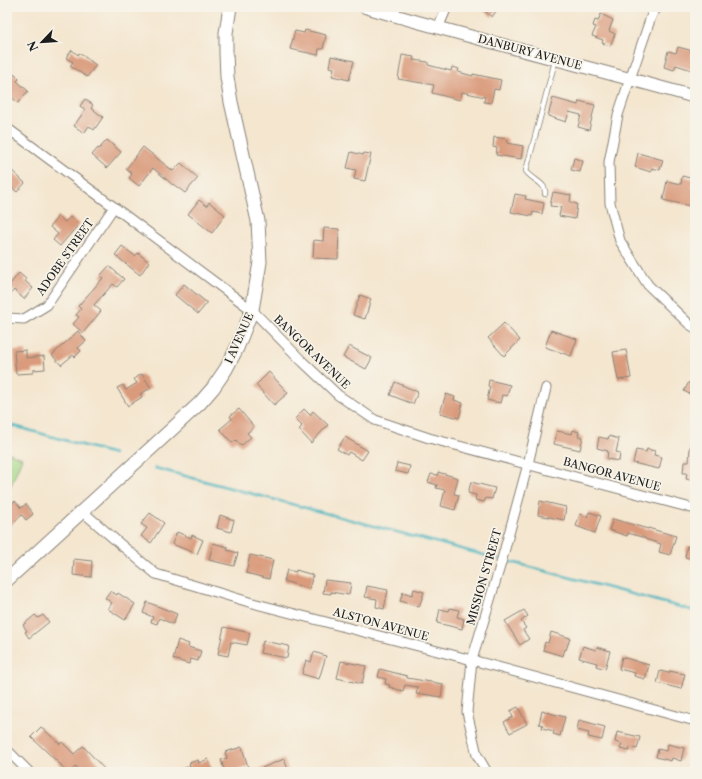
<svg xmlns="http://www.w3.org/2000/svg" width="702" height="779" viewBox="0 0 702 779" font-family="'Libre Caslon Text',serif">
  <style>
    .green { fill: #a3d786; stroke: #607a51 }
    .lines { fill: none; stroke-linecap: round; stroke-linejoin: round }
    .stream { stroke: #45b4bf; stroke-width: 2.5 }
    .building { fill: #da9b7d }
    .service-casing { stroke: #888176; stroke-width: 6 }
    .minor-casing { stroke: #888176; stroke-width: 11 }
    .tertiary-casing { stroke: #888176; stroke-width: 14 }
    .secondary-casing { stroke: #888176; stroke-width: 15 }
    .service { stroke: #fff; stroke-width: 4.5 }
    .minor { stroke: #fff; stroke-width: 9 }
    .tertiary { stroke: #fff; stroke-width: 12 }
    .secondary { stroke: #fff; stroke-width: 13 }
    .labels { text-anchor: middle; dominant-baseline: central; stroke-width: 3.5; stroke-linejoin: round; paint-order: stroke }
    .street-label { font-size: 11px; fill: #1c1c1c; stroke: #f7f3e8 }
  </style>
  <rect width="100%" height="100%" fill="#f7f3e8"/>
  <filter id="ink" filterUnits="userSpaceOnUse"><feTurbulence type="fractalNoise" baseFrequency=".025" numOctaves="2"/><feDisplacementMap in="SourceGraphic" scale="8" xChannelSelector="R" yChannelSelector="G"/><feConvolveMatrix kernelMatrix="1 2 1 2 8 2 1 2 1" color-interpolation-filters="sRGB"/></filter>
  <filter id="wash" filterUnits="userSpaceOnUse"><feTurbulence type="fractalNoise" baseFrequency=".012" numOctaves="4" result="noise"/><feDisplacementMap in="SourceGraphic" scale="16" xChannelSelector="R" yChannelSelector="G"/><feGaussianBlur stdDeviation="0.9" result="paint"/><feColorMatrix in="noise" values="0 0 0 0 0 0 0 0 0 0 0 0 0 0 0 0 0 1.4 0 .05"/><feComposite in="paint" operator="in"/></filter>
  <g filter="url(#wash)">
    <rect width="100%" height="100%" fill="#f4e6cf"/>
    <path class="green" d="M7 452 22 458 9 490 7 491Z"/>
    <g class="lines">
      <g class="stream">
        <path d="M7 424 114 454"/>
        <path d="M155 468 499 559"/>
        <path d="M504 560 695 611"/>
      </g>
    </g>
    <g id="blocks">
      <g class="building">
        <path d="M479 7H499L492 17Z"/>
        <path d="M601 14 613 20 609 31 615 34 610 46 602 43 603 40 592 36 596 27 593 26 595 20 598 21Z"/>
        <path d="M305 30 326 35 323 49H319L318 55 290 49 295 31 304 33Z"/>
        <path d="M678 47 693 51 691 58 695 59V71L676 65 674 70 664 67 668 51 676 53Z"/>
        <path d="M72 50 78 55 79 53 96 65 87 77 70 66 73 62 66 58Z"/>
        <path d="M402 55 414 57 413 60 428 62V65L451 71 452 67 459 69 458 72 473 76V74L501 80 499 90 494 89 491 103 484 102 485 97 462 92 460 100 432 93 434 85 398 79Z"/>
        <path d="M331 56 354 61 349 80 332 76 334 68 329 67Z"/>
        <path d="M14 74 19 79 17 81 28 91 18 103 7 93V81Z"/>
        <path d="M553 98 578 105 579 101 595 105 589 130 578 127 581 115 569 112 566 122 548 116Z"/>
        <path d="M85 99 93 105 91 108 103 117 94 130 89 126 84 133 74 126 85 110 80 106Z"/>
        <path d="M494 137 508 139 507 143 523 146 521 159 496 155 497 148 493 147Z"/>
        <path d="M107 140 121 152 107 168 92 155 98 148 99 149Z"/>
        <path d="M143 147 173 171 181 163 198 178 185 193 173 184V185L153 168 139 186 129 178 132 174 126 169Z"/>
        <path d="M351 152 363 155 364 153 371 154 365 181 354 179 356 170 347 168Z"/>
        <path d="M638 153 663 160 660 170 652 168 651 172 635 167Z"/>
        <path d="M574 158 583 161 580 172 571 170Z"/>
        <path d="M7 166 25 183 17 192 10 186 7 190Z"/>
        <path d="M682 176 694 179 692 188H695V207L663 200 667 181 681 184Z"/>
        <path d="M553 192 571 195 570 202 577 204 575 219 559 216 561 207 550 206Z"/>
        <path d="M515 194 526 196 525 199 544 203 542 214 533 212 532 216 511 212Z"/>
        <path d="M199 200 207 206 209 202 225 215 212 233 188 214Z"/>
        <path d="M58 216 65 222 70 217 79 224 60 246 53 240 58 234 50 227Z"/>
        <path d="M324 228 339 229 338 259 313 258 314 240 323 241Z"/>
        <path d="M122 246 135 256 138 253 149 262 140 275 115 255Z"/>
        <path d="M109 266 124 279 117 287 113 284 94 305 101 311 83 333 73 324 79 317 76 315 81 309 78 306 103 278 100 276Z"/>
        <path d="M19 273 26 279 25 281 33 288 24 299 14 290 7 298V281L10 284Z"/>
        <path d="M184 284 207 303 198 314 175 295Z"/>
        <path d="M360 295 371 299 365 319 353 315Z"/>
        <path d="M504 323 520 340 504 356 488 338Z"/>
        <path d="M551 330 577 339 571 356 545 347Z"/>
        <path d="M78 331 86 341 78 348 81 351 75 357 73 355 61 365 52 355Z"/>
        <path d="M349 346 372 358 366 369 343 357Z"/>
        <path d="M26 350V358L44 356 45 369 33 370V373L16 374 14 351Z"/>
        <path d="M626 350 631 378 618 380 613 352Z"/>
        <path d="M269 372 288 393 274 405 256 385Z"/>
        <path d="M142 374 151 388 140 394 142 397 128 406 117 388 123 385 126 390 137 383 134 379Z"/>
        <path d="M489 380 510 385 507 396 502 395 500 403 487 400 490 387 488 386Z"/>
        <path d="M395 382 418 392 413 404 390 395Z"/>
        <path d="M689 382 695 385V397L684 391Z"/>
        <path d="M446 394 455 397 454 400 463 403 459 418 440 413Z"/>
        <path d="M239 409 254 427 247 433 251 437 241 446 236 440 232 443 220 429 232 419 230 416Z"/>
        <path d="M304 409 310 415 313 411 328 425 311 443 299 430 302 426 295 419Z"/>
        <path d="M573 430 579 432 578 436 583 437 580 450 554 444 557 431 572 434Z"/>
        <path d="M609 436 619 439 616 452 620 453 619 461 607 459 608 451 597 448 599 437 608 439Z"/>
        <path d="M345 437 368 451 362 460 349 452 347 455 337 449Z"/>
        <path d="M690 447 695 448V481L686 479 687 473H683L684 462H689Z"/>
        <path d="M647 449 655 451 654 455 662 457 659 469 633 463 636 450 646 452Z"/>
        <path d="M397 463 410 466 408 474 395 471Z"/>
        <path d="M438 472 458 478 454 494 459 495 455 510 441 506 445 490 436 488 437 485 428 482 431 474 438 475Z"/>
        <path d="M471 482 495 488 492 499 486 498 484 502 475 500 476 495 468 493Z"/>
        <path d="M15 501 21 508 26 504 33 514 26 520 22 515 7 528V508Z"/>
        <path d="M540 501 566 507 564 520 538 515Z"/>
        <path d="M589 512 601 516 595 533 576 526 580 514 587 517Z"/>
        <path d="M150 513 164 523 151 543 141 536 147 528 141 524Z"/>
        <path d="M220 515 234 520 231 532 217 528Z"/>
        <path d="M613 519 648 529V528L676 536 670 555 659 552 661 544 645 539V538L628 533 627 536 609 530Z"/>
        <path d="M177 532 191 538 192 535 203 540 197 554 172 544Z"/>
        <path d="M213 543 228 547 227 550 238 553 234 566 209 560Z"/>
        <path d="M687 546 695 547V560L685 557Z"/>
        <path d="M250 555 273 560 269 579 246 573Z"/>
        <path d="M74 559 92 561 91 577 73 575Z"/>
        <path d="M287 570 296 572V570L313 575 309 589 284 581Z"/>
        <path d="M325 580 351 583 349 595 331 592V594L323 593Z"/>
        <path d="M367 586 388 590 384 609 376 607 377 599 365 597Z"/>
        <path d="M414 589 424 592 419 607 400 601 403 592 412 595Z"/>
        <path d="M110 591 117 595 118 593 135 604 125 620 108 609 112 603 105 598Z"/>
        <path d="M147 602 177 614 173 624 159 618 157 624 151 622 153 617 143 613Z"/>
        <path d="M450 608 459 610 457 617 464 619 462 629 437 623 440 609 449 611Z"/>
        <path d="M524 610 528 616 521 621 526 628 523 630 529 639 520 645 505 621Z"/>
        <path d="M35 615 38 618 43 615 49 622 29 638 25 632 27 631 23 625Z"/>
        <path d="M224 627 250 633 247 645 231 642 228 656 218 654Z"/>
        <path d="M551 632 570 638 566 650 565 649 563 656 543 650 545 642 548 643Z"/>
        <path d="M178 640 189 644 188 647 201 651 198 661 191 659 189 664 173 659Z"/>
        <path d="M263 641 289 646 287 658 260 653Z"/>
        <path d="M583 646 596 650 597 647 610 651 605 669 596 666 597 663 579 658Z"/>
        <path d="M314 652 326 656 319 679 302 674 306 660 311 662Z"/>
        <path d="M622 657 649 665 645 679 634 676 635 673 619 669Z"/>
        <path d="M341 661 366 666 362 684 337 678Z"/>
        <path d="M380 669 407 676V678L443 684 441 697 423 694V695L416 694 418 687 405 685 403 691 389 687 390 685 385 684 386 679 378 677Z"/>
        <path d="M660 671 669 673V671L685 674 681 689 657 683Z"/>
        <path d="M518 707 527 724 510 733 504 722 513 717 510 711Z"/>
        <path d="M542 711 565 717 560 736 553 734 554 731 542 728 543 725 539 724Z"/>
        <path d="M579 720 605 727 602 740 588 737 589 733 577 730Z"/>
        <path d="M41 727 60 744 62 742 74 754 83 746 107 772H85L83 769 81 771 76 766 70 772H67L62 767V766L31 737Z"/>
        <path d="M617 732 640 737 637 749 630 747 629 751 620 749 622 744 615 742Z"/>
        <path d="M668 744 684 748 681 761 672 758 671 761 656 757 658 749 666 751Z"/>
        <path d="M242 747 248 767 235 771 236 772H225L221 760 227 758 225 752Z"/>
        <path d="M208 759 213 772H175L190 766 189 763 198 760 199 763Z"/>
        <path d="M284 759 289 772H252Z"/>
      </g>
    </g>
  </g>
  <g filter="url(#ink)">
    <use href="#blocks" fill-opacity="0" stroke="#888176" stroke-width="1"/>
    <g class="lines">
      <g class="service-casing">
        <path id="service" d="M545 194C547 183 532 180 526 171L555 61"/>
      </g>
      <g class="minor-casing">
        <g id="minor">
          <path d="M658 7 652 14 630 79 618 115 609 162 610 203 620 241 648 285 689 324 695 328"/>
          <path d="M438 28 447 7"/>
          <path d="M7 128 114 207 252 310 303 362 338 395 375 420 429 438 695 509"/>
          <path d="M7 318 24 319 47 305 114 207"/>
          <path d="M82 511 120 544 156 574 249 602 472 660 695 721"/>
          <path d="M7 750 29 772"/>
          <path d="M487 772 477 755 467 712 472 660 501 563 528 464 546 388"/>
        </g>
      </g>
      <g class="tertiary-casing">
        <path id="tertiary" d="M365 7C475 39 585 66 695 97"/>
      </g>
      <g class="secondary-casing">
        <path id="secondary" d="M7 580 171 430 200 403 213 388 226 369 237 348 252 310 260 262 258 221 231 102 227 77 226 52V33L230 7"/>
      </g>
      <use href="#service" class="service"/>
      <use href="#minor" class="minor"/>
      <use href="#tertiary" class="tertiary"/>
      <use href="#secondary" class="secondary"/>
    </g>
  </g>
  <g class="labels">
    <g class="street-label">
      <text transform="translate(530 52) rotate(15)">DANBURY AVENUE</text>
      <text transform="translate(65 257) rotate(-55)">ADOBE STREET</text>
      <text transform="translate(239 338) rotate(-66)">I AVENUE</text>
      <text transform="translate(312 352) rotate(44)">BANGOR AVENUE</text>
      <text transform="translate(612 474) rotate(15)">BANGOR AVENUE</text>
      <text transform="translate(484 577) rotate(-74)">MISSION STREET</text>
      <text transform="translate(381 624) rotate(15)">ALSTON AVENUE</text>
    </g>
  </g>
  <rect width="702" height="779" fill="none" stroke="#f7f3e8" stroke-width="24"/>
  <g transform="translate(42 42) rotate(245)" stroke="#f7f3e8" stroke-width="3" paint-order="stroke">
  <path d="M0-3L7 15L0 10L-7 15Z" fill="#1c1c1c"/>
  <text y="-6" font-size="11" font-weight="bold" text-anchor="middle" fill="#1c1c1c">N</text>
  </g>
</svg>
